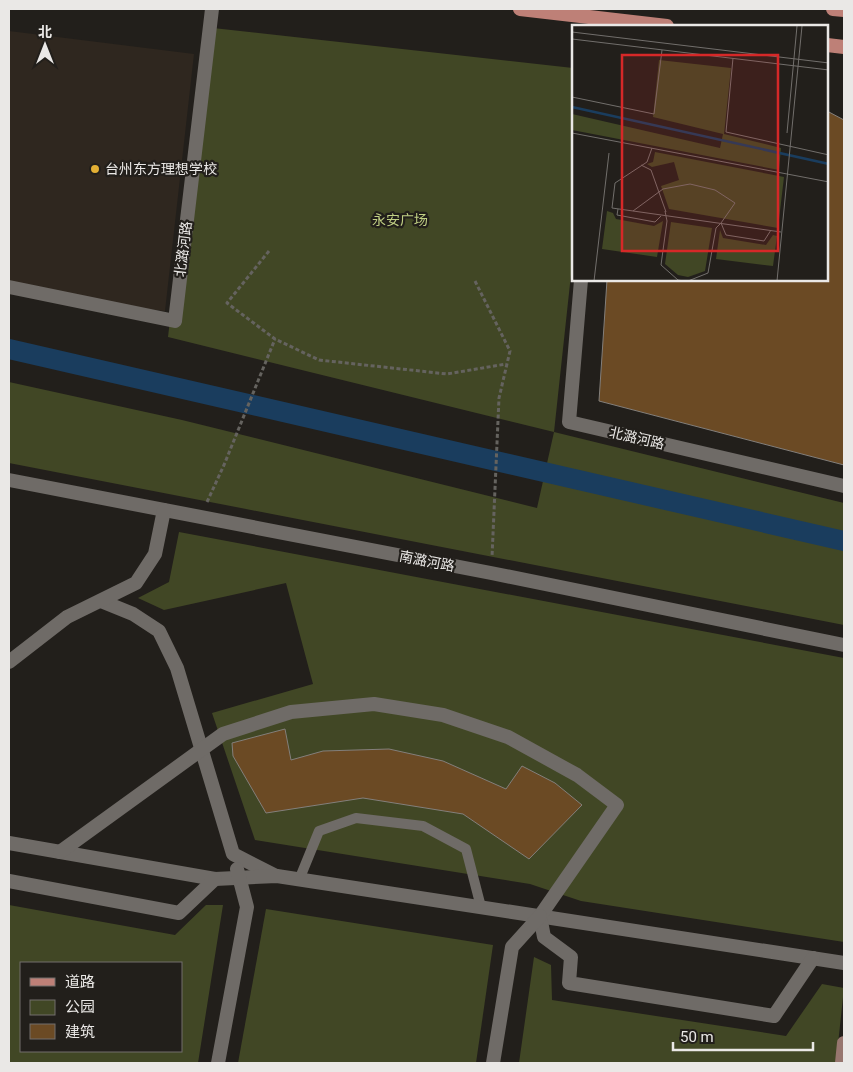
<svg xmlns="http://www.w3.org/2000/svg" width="853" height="1072" viewBox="0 0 853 1072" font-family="Roboto,'Noto Sans SC',sans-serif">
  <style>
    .built { fill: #2f271f }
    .green { fill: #414725; fill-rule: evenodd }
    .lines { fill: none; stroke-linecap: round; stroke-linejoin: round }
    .canal { stroke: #1a3d5e; stroke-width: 20 }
    .building { fill: #6b4a24; stroke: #837f7b }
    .path { stroke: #65635f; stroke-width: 3; stroke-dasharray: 4 2.5; stroke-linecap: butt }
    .service { stroke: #6f6b67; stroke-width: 10 }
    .minor { stroke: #6f6b67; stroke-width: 14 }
    .secondary { stroke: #97766f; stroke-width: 14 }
    .primary { stroke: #be8077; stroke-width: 14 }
    .poi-dot { fill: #e2af34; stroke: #221f1b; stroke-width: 2 }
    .labels { text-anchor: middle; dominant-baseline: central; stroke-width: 4.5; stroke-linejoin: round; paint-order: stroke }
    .poi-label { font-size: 14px; fill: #eae8e6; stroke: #221f1b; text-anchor: start }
    .park-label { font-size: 14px; fill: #c1d084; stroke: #221f1b }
    .street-label { font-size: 14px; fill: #eae8e6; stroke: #221f1b }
    .inset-river { fill: none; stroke: #1a3d5e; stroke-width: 2.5 }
    .inset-road { fill: none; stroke: #726f6c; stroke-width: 1 }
    .view { fill: #d62828; fill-opacity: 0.15; stroke: #d62828; stroke-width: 2.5 }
    .inset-edge { fill: none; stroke: #eae8e6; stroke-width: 2.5 }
  </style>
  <rect width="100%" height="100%" fill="#221f1b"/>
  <path class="built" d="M9 31 194 54 165 311 110 305 9 284Z"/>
  <g class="green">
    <path d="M204 27 573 68V256L554 432 844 503V625L9 463V382L182 420 537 508 554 432 168 337Z"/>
    <path d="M179 532 844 658V942L581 901 530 884 255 840 212 713 313 684 286 583 164 610 138 598 169 582Z"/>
    <path d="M9 905 175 935 206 905H223L198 1063H9ZM21 963H181V1051H21Z"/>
    <path d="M266 909 493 945 476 1063H238Z"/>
    <path d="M534 957 551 965 552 1000 786 1036 822 984 844 988 836 1063H519Z"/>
  </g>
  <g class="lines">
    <path class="canal" d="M9 349 844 541"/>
  </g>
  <g class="building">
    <path d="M827 111 844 120V465L599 401 607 280H827Z"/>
    <path d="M285 729 291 760 323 751 389 749 443 761 506 789 522 766 555 783 582 805 529 859 463 814 363 798 266 813 233 756 232 743Z"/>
  </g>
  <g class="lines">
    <g class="path">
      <path d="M269 251 227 303 275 339 319 360 447 374 506 364"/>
      <path d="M475 281 510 351 499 398 492 557"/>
      <path d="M207 502 224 465 275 339"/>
    </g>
    <path class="service" d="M299 880 319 831 356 818 423 826 466 849 481 907"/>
    <g class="minor">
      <path d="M581 280 569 422 844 486"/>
      <path d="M9 287 175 321 212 9"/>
      <path d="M9 480 491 573 844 645"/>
      <path d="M101 601 133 614 159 631 177 668 233 854 276 876"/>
      <path d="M9 662 67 617 136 583 155 554 164 510"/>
      <path d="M9 843 215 879 277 876 844 963"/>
      <path d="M60 852 223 734 291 712 374 704 443 715 508 737 577 775 617 805 540 916 544 937 571 957 569 983 774 1016 813 958"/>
      <path d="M9 881 179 913 215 879"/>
      <path d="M218 1063 247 907 237 869"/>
      <path d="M493 1063 512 947 540 916"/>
    </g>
    <path class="secondary" d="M842 1063 844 1043"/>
    <g class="primary">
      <path d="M520 9 667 26"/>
      <path d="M833 9 844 10"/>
      <path d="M827 45 844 47"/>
    </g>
  </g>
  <circle class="poi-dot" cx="95" cy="169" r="5"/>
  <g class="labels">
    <g class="poi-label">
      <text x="105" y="169">台州东方理想学校</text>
    </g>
    <g class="park-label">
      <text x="400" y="220">永安广场</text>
    </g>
    <g class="street-label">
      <text transform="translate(183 249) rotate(-83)">北潞河路</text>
      <text transform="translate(637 438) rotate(13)">北潞河路</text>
      <text transform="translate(427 561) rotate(11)">南潞河路</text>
    </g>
  </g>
  <g transform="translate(572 25)">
    <rect width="256" height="256" fill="#221f1b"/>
    <path d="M87 35 159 43 152 109 209 123 207 145 0 105V89L148 123 151 109 81 92ZM83 127 212 152 206 203 97 184 89 161 107 155 102 137 80 142 75 139 81 137ZM35 186 41 188 44 194 82 201 91 196 85 232 30 224ZM99 197 140 203 133 246 116 252 106 250 93 239ZM148 205 151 213 194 220 201 210 205 211 201 241 144 234Z" fill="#414725"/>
    <path class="inset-river" d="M0 82 257 139"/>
    <path class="inset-road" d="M0 7 257 38M0 14 257 45M161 33 154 107 257 130M0 72 82 89 90 25M0 108 257 157M215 108 225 1M80 123 75 137 43 158 40 183 209 207M69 140 79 145 94 187M46 184 45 190 83 197 89 191M61 186 91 164 118 159 143 165 163 178 149 198 154 210 192 216 199 205M93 186 95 196 89 240 106 255 112 256M22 256 37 128M116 256 136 248 144 203 149 198M205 256 230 1"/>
    <path class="view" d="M50 30H206V226H50Z"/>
    <rect width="256" height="256" class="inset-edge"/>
  </g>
  <rect width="853" height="1072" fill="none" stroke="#eae8e6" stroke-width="20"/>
  <rect x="20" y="962" width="162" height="90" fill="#221f1b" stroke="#726f6c"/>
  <rect x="30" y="978" width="25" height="8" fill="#be8077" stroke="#726f6c"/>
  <text x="65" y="987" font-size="15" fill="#eae8e6">道路</text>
  <rect x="30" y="1000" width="25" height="15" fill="#414725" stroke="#726f6c"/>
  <text x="65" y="1012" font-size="15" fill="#eae8e6">公园</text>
  <rect x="30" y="1024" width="25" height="15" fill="#6b4a24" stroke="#726f6c"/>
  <text x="65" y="1037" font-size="15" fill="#eae8e6">建筑</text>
  <g transform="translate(45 45)" stroke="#221f1b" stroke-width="4" paint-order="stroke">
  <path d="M0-4L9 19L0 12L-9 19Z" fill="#eae8e6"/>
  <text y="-8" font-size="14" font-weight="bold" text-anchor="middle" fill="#eae8e6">北</text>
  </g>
  <path d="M673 1042v8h140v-8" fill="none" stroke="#eae8e6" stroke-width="2.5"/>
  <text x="680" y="1042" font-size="15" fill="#eae8e6" stroke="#221f1b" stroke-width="4" paint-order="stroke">50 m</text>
</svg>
